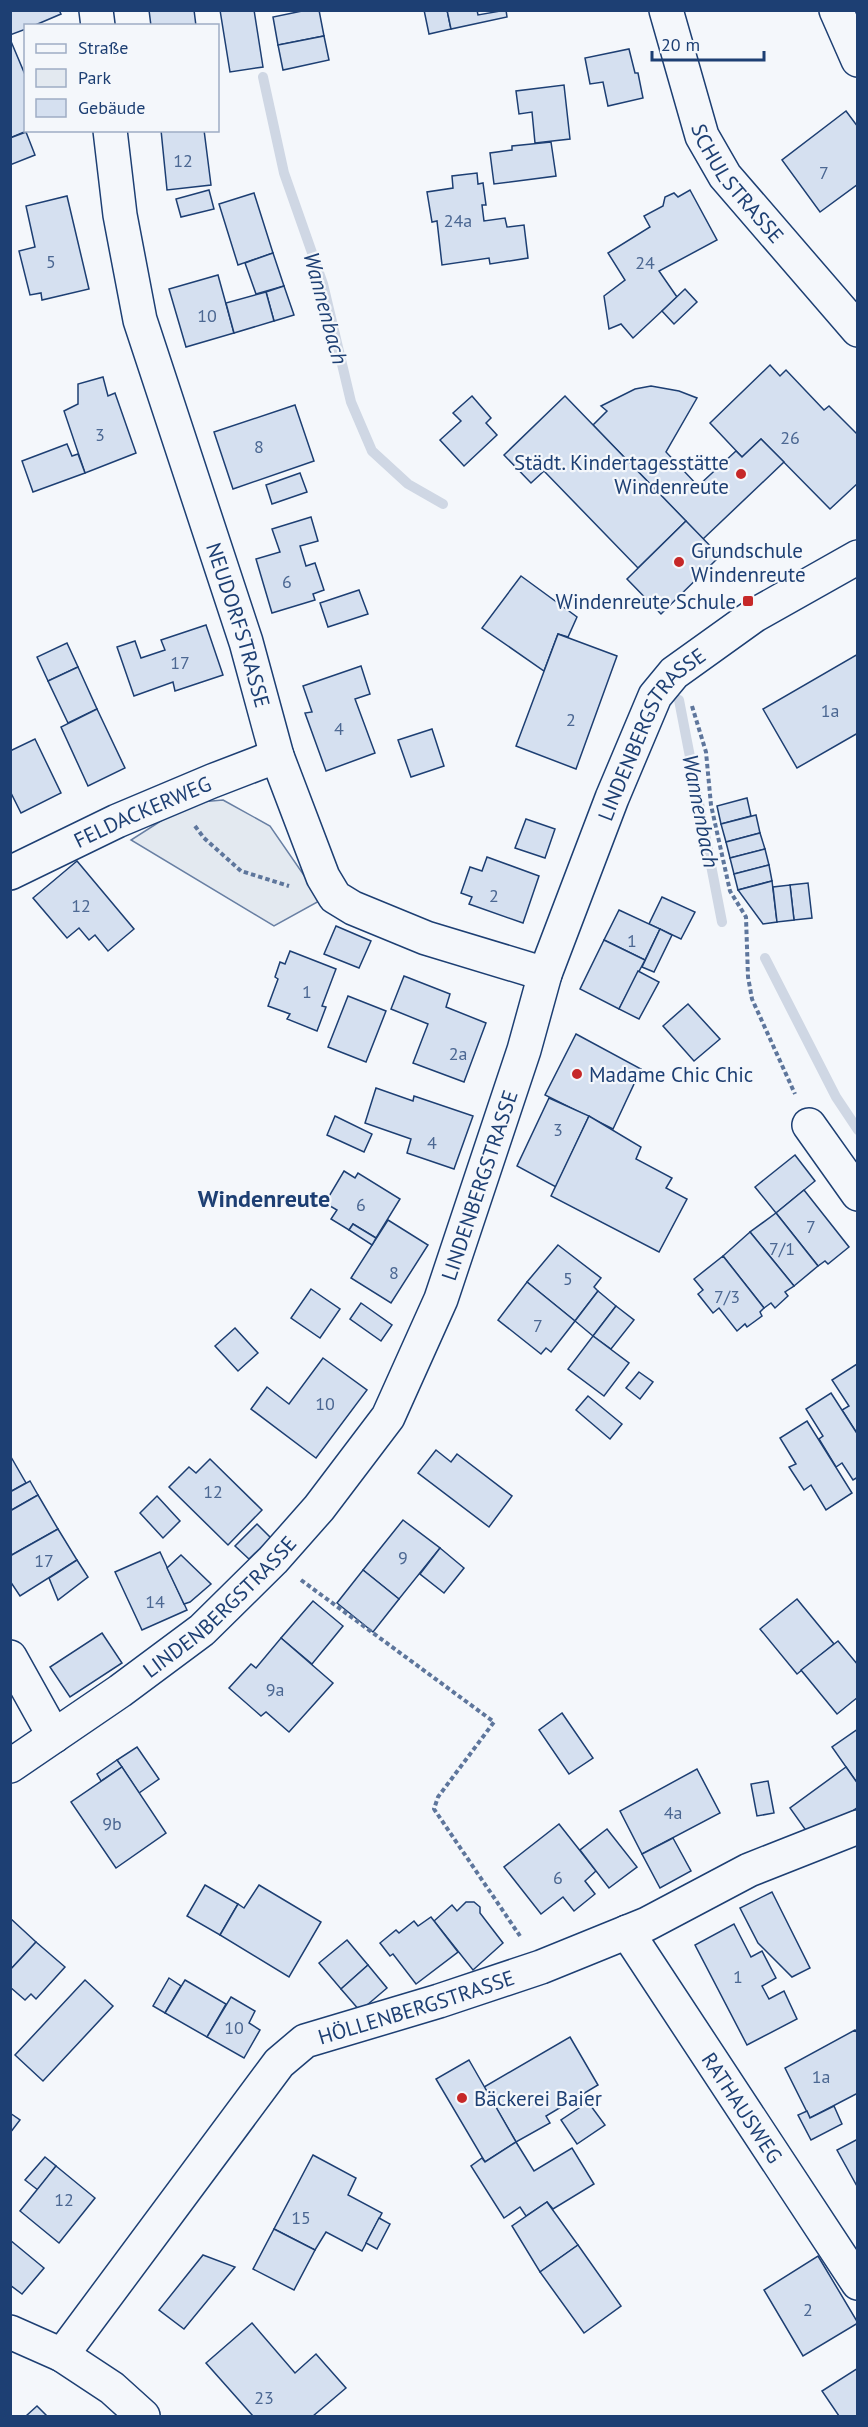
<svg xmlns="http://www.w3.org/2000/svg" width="868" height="2427" viewBox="0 0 868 2427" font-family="'PT Sans',sans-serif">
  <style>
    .green { fill: #e3e9f0; stroke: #687fa3; stroke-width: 1.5 }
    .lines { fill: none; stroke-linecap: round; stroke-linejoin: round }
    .stream { stroke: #cfd7e4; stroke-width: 10 }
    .building { fill: #d5e0f0; stroke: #1d3f73; stroke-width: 1.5 }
    .minor-casing { stroke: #1d3f73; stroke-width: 36 }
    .path { stroke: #5e769c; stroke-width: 4; stroke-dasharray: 4.5 3; stroke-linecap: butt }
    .minor { stroke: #f4f7fb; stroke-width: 33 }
    .poi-dot { fill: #c62828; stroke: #f4f7fb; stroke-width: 2 }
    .labels { text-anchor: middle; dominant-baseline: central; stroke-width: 4.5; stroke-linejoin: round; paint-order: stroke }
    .number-label { font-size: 18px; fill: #4b6792 }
    .street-label { font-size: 21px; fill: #1d3f73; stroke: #f4f7fb }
    .poi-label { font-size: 21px; fill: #1d3f73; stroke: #f4f7fb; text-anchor: start }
    .water-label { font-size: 22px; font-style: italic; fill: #1d3f73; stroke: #f4f7fb }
    .quarter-label { font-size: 24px; font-weight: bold; fill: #1d3f73; stroke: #f4f7fb }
  </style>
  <rect width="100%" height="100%" fill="#f4f7fb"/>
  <path class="green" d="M223 800 270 826 321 900 274 926 131 840 189 803Z"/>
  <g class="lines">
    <g class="stream">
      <path d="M263 77 284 173 323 284 351 402 372 451 408 484 443 504"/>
      <path d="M679 700 722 922"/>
      <path d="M765 958 836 1097 858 1130"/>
    </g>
  </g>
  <g class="building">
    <path d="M10 10H59L61 14 33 26H26V29L10 35Z"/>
    <path d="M149 10H194L196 26H151Z"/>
    <path d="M220 10H254L263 67 230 72Z"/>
    <path d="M307 10H319L324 36 278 45 273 17Z"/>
    <path d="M424 10H447L451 29 429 34Z"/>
    <path d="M447 10H477L478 15 506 10 507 17 451 29Z"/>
    <path d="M324 36 329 60 283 70 278 45Z"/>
    <path d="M10 39 26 77V130H29L10 138Z"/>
    <path d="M629 49 635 73H638L643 98 608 106 603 82 590 84 585 58Z"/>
    <path d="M564 85 570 139 535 143 532 112 519 114 516 91Z"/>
    <path d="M846 111 858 127V184L820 212 782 160Z"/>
    <path d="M161 130H204L211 185 167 190Z"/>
    <path d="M26 132 35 155 10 165V138Z"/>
    <path d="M551 142 556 176 494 184 490 153 512 150V146Z"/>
    <path d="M477 173 478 184 483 183 486 205H482L484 221 505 218 507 227 524 225 528 258 490 264 489 258 442 265 437 221 432 222 427 192 453 188 452 176Z"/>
    <path d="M209 190 214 209 181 217 176 199Z"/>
    <path d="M690 190 717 240 659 271 677 297 633 338 621 324 609 329 604 296 625 280 608 253 650 227 644 216 663 206 665 197 674 193 678 197Z"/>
    <path d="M254 193 273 253 238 265 219 204Z"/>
    <path d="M67 196 89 289 42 300 41 293 30 295 19 251 35 247 26 206Z"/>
    <path d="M273 253 284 286 256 294 245 263Z"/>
    <path d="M218 275 234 333 186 347 169 289Z"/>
    <path d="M284 286 294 315 274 321 266 292Z"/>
    <path d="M685 289 697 302 674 324 662 311Z"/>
    <path d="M266 292 274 321 234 333 226 303Z"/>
    <path d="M770 365 780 376 786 370 824 410 829 406 858 435V483L830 509 761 439 742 457 710 423Z"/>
    <path d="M103 377 108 396 115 393 136 453 85 473 64 411 78 404V384Z"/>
    <path d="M651 386 679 391 697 398 666 452 698 486 736 451 742 457 761 439 784 462 703 539 593 425 607 411 601 406 635 389Z"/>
    <path d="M472 396 491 418 486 423 497 435 464 466 440 440 461 421 453 413Z"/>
    <path d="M565 396 686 521 638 568 544 471 531 483 504 455Z"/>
    <path d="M295 405 314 461 233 489 214 432Z"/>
    <path d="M67 444 72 456 78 454 85 473 33 492 22 461Z"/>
    <path d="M300 473 307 492 272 504 266 485Z"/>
    <path d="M311 517 318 541 300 546 306 566 315 563 324 590 313 594 315 600 272 613 256 559 280 552 272 529Z"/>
    <path d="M686 521 720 556 661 614 627 579Z"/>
    <path d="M521 576 577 617 568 637 558 634 544 671 482 628Z"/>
    <path d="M359 590 368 614 328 627 320 603Z"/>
    <path d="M206 625 223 675 175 691 173 682 134 696 117 647 135 641 141 658 165 650 161 640Z"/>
    <path d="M558 634 617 656 576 769 516 746Z"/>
    <path d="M67 643 78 667 48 681 37 657Z"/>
    <path d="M858 654V733L797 768 763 709Z"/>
    <path d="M361 666 370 694 355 699 375 753 326 771 305 713 312 712 303 686Z"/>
    <path d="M78 667 97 709 68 723 48 681Z"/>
    <path d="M97 709 125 768 88 786 61 727Z"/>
    <path d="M432 729 444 766 411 777 398 740Z"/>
    <path d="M35 739 61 793 21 813 10 791V751Z"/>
    <path d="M747 798 751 816 721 824 717 806Z"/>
    <path d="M756 815 760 833 726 842 721 824Z"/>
    <path d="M526 819 555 829 545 858 515 848Z"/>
    <path d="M760 833 765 849 730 858 726 842Z"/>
    <path d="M765 849 769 865 734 874 730 858Z"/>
    <path d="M487 857 539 876 523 923 469 904 472 897 461 893 470 867 482 871Z"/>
    <path d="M77 861 134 929 108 951 95 935 89 940 79 928 67 938 33 898Z"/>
    <path d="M769 865 772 881 738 890 734 874Z"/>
    <path d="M772 881 777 922 763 924 738 890Z"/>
    <path d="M808 883 812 918 794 920 790 885Z"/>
    <path d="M790 885 794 920 777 922 773 887Z"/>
    <path d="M662 897 695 912 681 939 649 924Z"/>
    <path d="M619 910 660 929 645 960 604 940Z"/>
    <path d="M336 926 371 941 359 968 324 954Z"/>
    <path d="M660 929 672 935 654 972 642 967Z"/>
    <path d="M604 940 645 960 619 1009 580 989Z"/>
    <path d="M290 951 336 969 322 1006 326 1007 317 1031 287 1019 290 1014 268 1006 278 979 275 977 280 962 285 964Z"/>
    <path d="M638 971 659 982 639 1019 619 1009Z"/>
    <path d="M404 976 450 994 446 1007 486 1023 464 1082 413 1063 428 1024 391 1009Z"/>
    <path d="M348 996 386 1011 366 1062 328 1047Z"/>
    <path d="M688 1004 720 1039 694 1061 663 1026Z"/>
    <path d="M576 1034 641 1069 613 1129 545 1095Z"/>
    <path d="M376 1088 413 1101 414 1096 473 1116 454 1169 407 1153 411 1139 365 1123Z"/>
    <path d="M549 1098 589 1116 556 1187 517 1166Z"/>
    <path d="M335 1116 372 1134 364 1152 327 1135Z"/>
    <path d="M589 1116 641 1147 636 1159 672 1178 666 1188 687 1199 659 1252 551 1196Z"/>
    <path d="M795 1155 815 1181 776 1213 755 1187Z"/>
    <path d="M344 1171 355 1178 358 1173 400 1199 376 1238 353 1224 349 1230 331 1219 337 1210 325 1203Z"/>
    <path d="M804 1190 849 1247 828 1264 825 1261 818 1266 776 1213Z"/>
    <path d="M776 1213 818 1266 794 1286 750 1232Z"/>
    <path d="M388 1220 428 1245 391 1303 351 1278Z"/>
    <path d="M353 1224 376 1238 372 1245 349 1230Z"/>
    <path d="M750 1232 794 1286 785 1292 788 1296 775 1308 771 1303 764 1308 723 1256Z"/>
    <path d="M558 1245 601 1278 594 1287 598 1291 575 1321 527 1282Z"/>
    <path d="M723 1256 764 1308 760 1312 762 1316 747 1327 745 1324 737 1331 719 1308 713 1313 698 1294 703 1290 694 1279Z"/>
    <path d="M527 1282 575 1321 551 1352 546 1348 541 1354 498 1320Z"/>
    <path d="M311 1289 340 1309 320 1338 291 1318Z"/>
    <path d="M598 1291 616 1306 593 1336 575 1321Z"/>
    <path d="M361 1303 392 1325 381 1341 350 1319Z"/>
    <path d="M616 1306 634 1320 611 1349 593 1336Z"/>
    <path d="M235 1328 258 1353 238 1371 215 1346Z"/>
    <path d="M593 1336 629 1363 604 1396 568 1369Z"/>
    <path d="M323 1358 367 1390 316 1458 251 1409 267 1387 289 1404Z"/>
    <path d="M857 1364H858V1435L842 1410 849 1406 832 1380Z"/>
    <path d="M639 1372 653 1382 640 1399 626 1388Z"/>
    <path d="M831 1393 858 1435V1477L853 1480 842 1463 836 1467 819 1439 823 1436 806 1409Z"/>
    <path d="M588 1396 622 1424 610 1439 576 1410Z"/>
    <path d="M807 1421 852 1493 826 1510 811 1485 804 1490 789 1467 796 1464 780 1438Z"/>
    <path d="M436 1450 451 1462 457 1454 512 1496 489 1527 418 1473Z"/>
    <path d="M11 1457 26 1483 10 1492V1458Z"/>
    <path d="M210 1459 262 1510 228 1545 169 1487 189 1467 196 1473Z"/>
    <path d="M30 1481 38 1495 10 1511V1492Z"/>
    <path d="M38 1495 58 1529 10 1556V1511Z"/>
    <path d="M157 1496 180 1521 163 1538 140 1513Z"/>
    <path d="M403 1520 440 1548 399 1599 363 1570Z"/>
    <path d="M257 1524 271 1538 249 1559 235 1546Z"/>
    <path d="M58 1529 77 1560 20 1596 10 1581V1556Z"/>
    <path d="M440 1548 464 1568 444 1593 420 1574Z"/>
    <path d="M160 1552 187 1610 142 1630 115 1572Z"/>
    <path d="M181 1555 211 1584 190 1602 184 1604 167 1568Z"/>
    <path d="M77 1560 88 1577 58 1600 49 1578Z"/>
    <path d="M363 1570 399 1599 373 1632 337 1603Z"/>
    <path d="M797 1599 834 1644 797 1674 760 1629Z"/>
    <path d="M313 1601 343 1626 312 1664 281 1638Z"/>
    <path d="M102 1633 122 1663 70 1697 50 1667Z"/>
    <path d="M281 1638 333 1683 289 1732 266 1712 261 1716 229 1688 251 1664 256 1668Z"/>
    <path d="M838 1641 858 1665V1697L837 1714 801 1670Z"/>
    <path d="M562 1713 593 1758 569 1774 539 1730Z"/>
    <path d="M858 1729V1784L832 1747Z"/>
    <path d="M137 1747 159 1779 139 1793 117 1760Z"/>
    <path d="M117 1760 122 1767 101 1781 97 1774Z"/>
    <path d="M122 1767 166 1833 116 1868 71 1802Z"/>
    <path d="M846 1767 858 1784V1807L812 1839 790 1808Z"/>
    <path d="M697 1769 720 1813 642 1854 620 1811Z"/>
    <path d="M768 1781 774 1813 757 1816 751 1784Z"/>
    <path d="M559 1824 596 1871 585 1881 595 1894 574 1911 563 1897 541 1914 504 1867Z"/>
    <path d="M607 1829 637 1867 609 1888 580 1850Z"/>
    <path d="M673 1838 691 1871 660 1888 642 1854Z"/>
    <path d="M205 1885 238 1904 220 1935 187 1916Z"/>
    <path d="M259 1885 321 1922 289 1977 220 1935 238 1904 244 1908Z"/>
    <path d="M772 1892 810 1968 792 1977 758 1943 740 1908Z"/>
    <path d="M466 1902H474L480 1907V1913L503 1943 473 1970 434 1921 452 1905 457 1911Z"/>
    <path d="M431 1917 458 1952 416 1984 393 1954 390 1956 380 1943 396 1930 399 1933 414 1921 418 1926Z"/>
    <path d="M10 1918 36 1942 10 1970Z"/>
    <path d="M734 1924 751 1957 762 1951 776 1978 762 1986 769 1999 784 1991 797 2019 747 2045 695 1945Z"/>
    <path d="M347 1940 368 1965 341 1989 319 1963Z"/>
    <path d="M36 1942 65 1967 36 1999 31 1994 25 2000 10 1987V1970Z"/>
    <path d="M368 1965 387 1988 360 2011 341 1989Z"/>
    <path d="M169 1978 181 1986 165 2013 153 2006Z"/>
    <path d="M85 1980 113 2006 43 2081 15 2055Z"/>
    <path d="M185 1980 226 2004 207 2037 165 2013Z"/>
    <path d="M231 1997 255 2011 249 2023 260 2030 244 2058 207 2037Z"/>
    <path d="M855 2030 858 2034V2093L810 2118 785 2068Z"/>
    <path d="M570 2037 598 2085 546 2116 550 2123 516 2142 484 2087Z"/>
    <path d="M469 2060 516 2142 485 2162 436 2079Z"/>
    <path d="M588 2102 605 2125 577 2144 561 2120Z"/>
    <path d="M834 2106 842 2124 811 2140 798 2115 807 2111 810 2118Z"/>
    <path d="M10 2113 20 2120 10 2133Z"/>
    <path d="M858 2139V2188L837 2150Z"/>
    <path d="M516 2142 534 2171 572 2148 594 2184 553 2209 547 2202 526 2216 520 2207 504 2218 471 2166 482 2158 485 2162Z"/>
    <path d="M313 2155 356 2178 348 2195 382 2213 362 2251 326 2232 315 2250 274 2229Z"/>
    <path d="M45 2157 56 2166 38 2190 25 2180Z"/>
    <path d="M56 2166 95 2198 59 2243 20 2211Z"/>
    <path d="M547 2202 578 2245 540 2272 512 2226Z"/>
    <path d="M379 2218 390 2224 377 2249 366 2243Z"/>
    <path d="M274 2229 315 2250 294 2290 253 2269Z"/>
    <path d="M10 2240 44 2268 22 2294 10 2285Z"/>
    <path d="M578 2245 621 2306 584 2333 540 2272Z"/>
    <path d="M203 2255 235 2267 184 2329 159 2310Z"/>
    <path d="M818 2256 858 2323 803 2356 764 2290Z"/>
    <path d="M252 2323 295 2373 316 2354 346 2388 313 2416H253L206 2363Z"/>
    <path d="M858 2368V2416H839L822 2391Z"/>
    <path d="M37 2406 47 2416H26Z"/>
  </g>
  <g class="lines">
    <g class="minor-casing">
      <g id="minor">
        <path d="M96 10 98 26"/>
        <path id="s1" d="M666 10 702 136 725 176 858 330"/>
        <path d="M836 10 858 60"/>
        <path id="s2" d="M110 130 120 215 140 320 246 642 277 756 323 877 335 897 353 908 426 938 545 974"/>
        <path id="s3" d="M10 873 117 821 212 781 277 756"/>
        <path d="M809 1125 858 1194"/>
        <path d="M10 1657 54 1736"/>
        <path id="s4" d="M10 1766 120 1691 202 1630 273 1560 319 1508 388 1417 441 1299 524 1050 545 974 612 798 655 696 674 673 755 615 858 557"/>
        <path id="s5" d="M627 1932 858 2283"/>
        <path d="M10 2332 62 2355 112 2388 143 2416"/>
        <path id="s6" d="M62 2355 279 2063 305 2041 439 2001 541 1967 647 1924 749 1870 858 1827"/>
      </g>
    </g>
    <g class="path">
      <path d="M692 706 706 752 711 805 730 891 746 917 748 977 752 999 795 1094"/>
      <path d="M195 826 204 838 241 871 289 886"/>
      <path d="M301 1580 494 1722 438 1797 434 1809 520 1936"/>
    </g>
    <use href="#minor" class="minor"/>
  </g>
  <g class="poi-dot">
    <circle cx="741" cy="474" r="6"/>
    <circle cx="679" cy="562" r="6"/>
    <rect x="742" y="595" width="12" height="12" rx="3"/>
    <circle cx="577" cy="1074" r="6"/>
    <circle cx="462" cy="2098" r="6"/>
  </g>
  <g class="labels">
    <g class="number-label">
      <text x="183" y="160">12</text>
      <text x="824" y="172">7</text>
      <text x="458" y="220">24a</text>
      <text x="51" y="261">5</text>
      <text x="645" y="262">24</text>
      <text x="207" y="315">10</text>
      <text x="100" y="434">3</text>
      <text x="790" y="437">26</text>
      <text x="259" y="446">8</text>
      <text x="287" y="581">6</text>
      <text x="180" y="662">17</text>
      <text x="830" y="710">1a</text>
      <text x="571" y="719">2</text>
      <text x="339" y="728">4</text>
      <text x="494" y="895">2</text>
      <text x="81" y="905">12</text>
      <text x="632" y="940">1</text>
      <text x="307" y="991">1</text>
      <text x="458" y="1053">2a</text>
      <text x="558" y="1129">3</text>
      <text x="432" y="1142">4</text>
      <text x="361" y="1204">6</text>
      <text x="811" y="1226">7</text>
      <text x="782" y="1248">7/1</text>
      <text x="394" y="1272">8</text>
      <text x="568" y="1278">5</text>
      <text x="727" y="1296">7/3</text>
      <text x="538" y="1325">7</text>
      <text x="325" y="1403">10</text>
      <text x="213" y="1491">12</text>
      <text x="403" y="1557">9</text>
      <text x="44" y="1560">17</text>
      <text x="155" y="1601">14</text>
      <text x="275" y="1689">9a</text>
      <text x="673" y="1812">4a</text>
      <text x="112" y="1823">9b</text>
      <text x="558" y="1877">6</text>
      <text x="738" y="1976">1</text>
      <text x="234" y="2027">10</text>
      <text x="821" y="2076">1a</text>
      <text x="64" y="2199">12</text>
      <text x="301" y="2217">15</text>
      <text x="808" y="2309">2</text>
      <text x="264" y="2397">23</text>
    </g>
    <g class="street-label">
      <text stroke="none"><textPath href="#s1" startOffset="190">SCHULSTRASSE</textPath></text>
      <text stroke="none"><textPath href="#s2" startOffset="513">NEUDORFSTRASSE</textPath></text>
      <text stroke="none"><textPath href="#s4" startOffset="1254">LINDENBERGSTRASSE</textPath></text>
      <text stroke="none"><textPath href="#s3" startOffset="146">FELDACKERWEG</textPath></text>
      <text stroke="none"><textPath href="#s4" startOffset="768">LINDENBERGSTRASSE</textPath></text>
      <text stroke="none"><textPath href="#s4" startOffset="264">LINDENBERGSTRASSE</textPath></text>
      <text stroke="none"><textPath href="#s6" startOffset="514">HÖLLENBERGSTRASSE</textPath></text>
      <text stroke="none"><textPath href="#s5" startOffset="210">RATHAUSWEG</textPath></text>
    </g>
    <g class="poi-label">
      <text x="729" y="462" text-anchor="end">Städt. Kindertagesstätte<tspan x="729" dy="24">Windenreute</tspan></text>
      <text x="691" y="550">Grundschule<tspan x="691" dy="24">Windenreute</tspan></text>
      <text x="736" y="601" text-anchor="end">Windenreute Schule</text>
      <text x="589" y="1074">Madame Chic Chic</text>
      <text x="474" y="2098">Bäckerei Baier</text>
    </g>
    <g class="water-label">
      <text transform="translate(326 308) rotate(75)">Wannenbach</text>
      <text transform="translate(701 811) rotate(79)">Wannenbach</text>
    </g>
    <g class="quarter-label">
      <text x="264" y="1198">Windenreute</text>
    </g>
  </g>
  <rect width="868" height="2427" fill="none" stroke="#1d3f73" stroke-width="24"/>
  <rect x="24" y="24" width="195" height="108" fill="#f4f7fb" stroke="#9eadc5" stroke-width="1.5"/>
  <rect x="36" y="44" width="30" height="9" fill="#f4f7fb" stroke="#9eadc5" stroke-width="1.5"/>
  <text x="78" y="54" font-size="18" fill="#1d3f73">Straße</text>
  <rect x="36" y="69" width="30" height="18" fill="#e3e9f0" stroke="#9eadc5" stroke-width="1.5"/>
  <text x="78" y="84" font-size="18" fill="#1d3f73">Park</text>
  <rect x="36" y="99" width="30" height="18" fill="#d5e0f0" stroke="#9eadc5" stroke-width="1.5"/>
  <text x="78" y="114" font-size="18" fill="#1d3f73">Gebäude</text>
  <path d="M652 51v9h112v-9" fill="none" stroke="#1d3f73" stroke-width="3"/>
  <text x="661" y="51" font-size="18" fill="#1d3f73" stroke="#f4f7fb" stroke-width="4.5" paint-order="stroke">20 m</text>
</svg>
